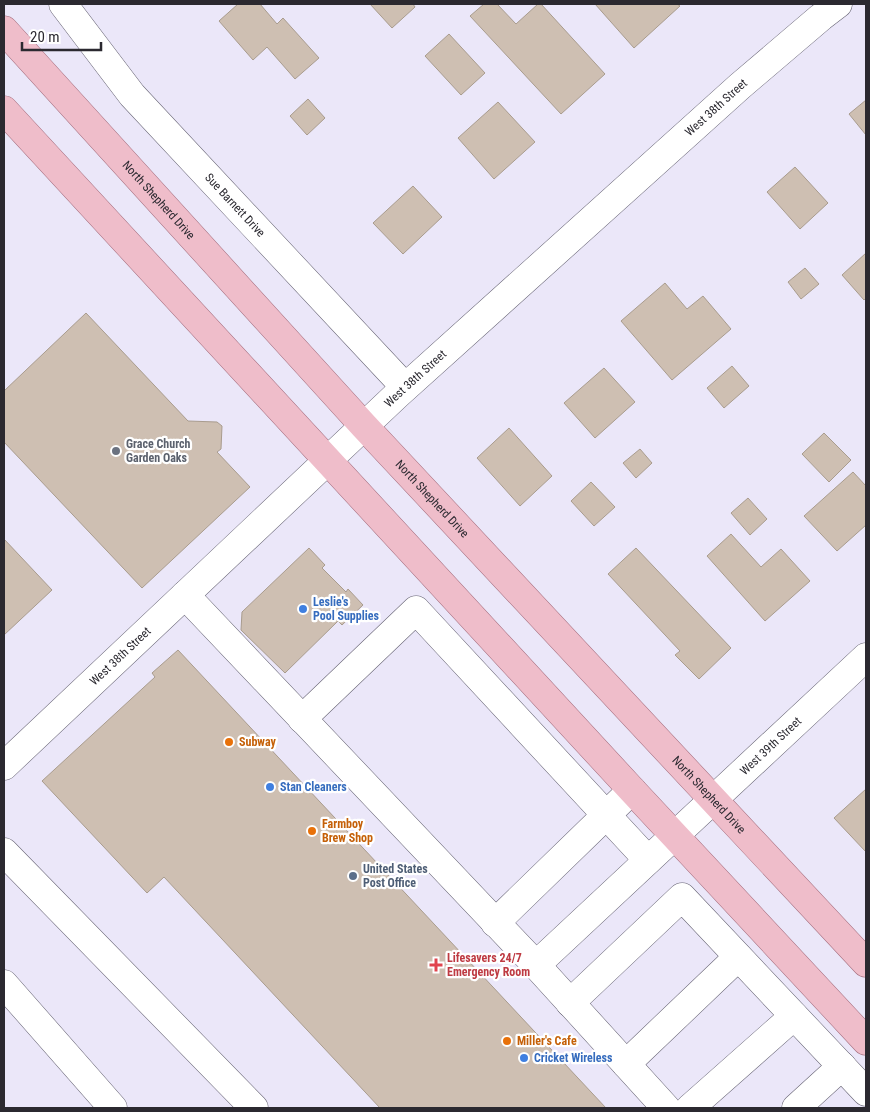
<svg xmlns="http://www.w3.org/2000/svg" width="870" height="1112" viewBox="0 0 870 1112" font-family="'Roboto Condensed',sans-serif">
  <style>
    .building { fill: #cebfb2; stroke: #a99c8e }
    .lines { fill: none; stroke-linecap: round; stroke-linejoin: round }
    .minor-casing { stroke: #666373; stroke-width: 29 }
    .major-casing { stroke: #a36d7d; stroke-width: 29 }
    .minor { stroke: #fff; stroke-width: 28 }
    .major { stroke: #efbdca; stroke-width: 28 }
    .worship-dot { fill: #6b7280; stroke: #fff; stroke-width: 2 }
    .shop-dot { fill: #3f7fe0; stroke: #fff; stroke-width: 2 }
    .food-dot { fill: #e8710a; stroke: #fff; stroke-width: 2 }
    .service-dot { fill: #5c6f8a; stroke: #fff; stroke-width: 2 }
    .health-dot { fill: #e0444e; stroke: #fff; stroke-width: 2 }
    .labels { text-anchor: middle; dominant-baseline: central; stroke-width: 4.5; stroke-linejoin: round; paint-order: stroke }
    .street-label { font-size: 12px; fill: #2b2930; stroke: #fff }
    .worship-label { font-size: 12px; font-weight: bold; fill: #5b616d; stroke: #fff; text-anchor: start }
    .shop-label { font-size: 12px; font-weight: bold; fill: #366cbe; stroke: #fff; text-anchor: start }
    .food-label { font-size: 12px; font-weight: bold; fill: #c56008; stroke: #fff; text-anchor: start }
    .service-label { font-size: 12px; font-weight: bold; fill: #4e5e75; stroke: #fff; text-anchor: start }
    .health-label { font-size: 12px; font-weight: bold; fill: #be3a42; stroke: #fff; text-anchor: start }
  </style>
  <rect width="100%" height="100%" fill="#ebe7f9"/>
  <g class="building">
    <path d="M238 4H260L277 24 283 18 319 58 295 79 267 47 253 60 219 21Z"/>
    <path d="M370 4H413L415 7 392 28Z"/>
    <path d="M484 4H497L516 24 538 4H541L605 74 561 114 470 16Z"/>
    <path d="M595 4H677L680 6 634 48Z"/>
    <path d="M449 34 485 73 461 95 425 56Z"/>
    <path d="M308 99 325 118 307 135 290 116Z"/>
    <path d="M866 100V135L849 114Z"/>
    <path d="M498 102 535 142 494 179 458 138Z"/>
    <path d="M795 167 828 203 800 229 767 192Z"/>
    <path d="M413 186 442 217 403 254 373 223Z"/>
    <path d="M866 253V298L864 300 842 275Z"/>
    <path d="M805 268 819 284 801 299 788 282Z"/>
    <path d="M665 283 687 309 703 296 731 329 672 380 621 321Z"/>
    <path d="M86 313 188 421 217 422 222 426 221 449 217 452 250 487 142 588 4 442V391Z"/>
    <path d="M732 366 749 386 724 408 707 388Z"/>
    <path d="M604 368 635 402 595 438 564 403Z"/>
    <path d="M509 428 552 476 520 506 477 458Z"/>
    <path d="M824 433 851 460 829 482 802 454Z"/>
    <path d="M640 449 652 463 636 478 623 463Z"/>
    <path d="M853 472 866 486V525L837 551 804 516Z"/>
    <path d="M591 482 615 507 594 526 571 501Z"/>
    <path d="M748 498 767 519 750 535 731 513Z"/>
    <path d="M731 534 761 567 781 549 810 581 765 621 707 556Z"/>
    <path d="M4 539 52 590 4 635Z"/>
    <path d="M309 548 325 565 322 568 346 592 348 589 363 605 342 625 338 621 285 673 241 630 242 612Z"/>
    <path d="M636 548 731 648 699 679 675 655 680 651 608 574Z"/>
    <path d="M178 650 606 1108H380L164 877 147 893 42 781 155 677 152 673Z"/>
    <path d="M866 789V852L834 818Z"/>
  </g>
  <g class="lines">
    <g class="minor-casing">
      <g id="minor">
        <path id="s1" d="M63 4 132 95 405 387"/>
        <path id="s2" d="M185 595 536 965 866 657"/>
        <path d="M302 719 416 610 648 860"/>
        <path id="s3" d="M4 766 398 394 740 86 821 17 838 4"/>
        <path d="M4 852 254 1108"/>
        <path d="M495 923 632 790"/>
        <path d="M536 965 666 1108"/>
        <path d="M4 984 113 1108"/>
        <path d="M570 1003 682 897 866 1092"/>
        <path d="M626 1064 738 957"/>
        <path d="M690 1108 794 1016"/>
        <path d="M796 1108 842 1066"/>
      </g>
    </g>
    <g class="major-casing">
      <g id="major">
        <path id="s4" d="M4 30 364 426 866 963"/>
        <path d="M4 110 632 790 866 1041"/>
      </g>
    </g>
    <use href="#minor" class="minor"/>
    <use href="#major" class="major"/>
  </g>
  <circle class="worship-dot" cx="116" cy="451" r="5"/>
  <g class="shop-dot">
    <circle cx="303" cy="609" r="5"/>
    <circle cx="270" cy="787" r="5"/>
    <circle cx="524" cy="1058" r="5"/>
  </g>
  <g class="food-dot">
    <circle cx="229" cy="742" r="5"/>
    <circle cx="312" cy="831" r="5"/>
    <circle cx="507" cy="1041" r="5"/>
  </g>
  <circle class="service-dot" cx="353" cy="876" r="5"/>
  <path class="health-dot" d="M433.5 957.5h5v5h5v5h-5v5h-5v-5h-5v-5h5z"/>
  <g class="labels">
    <g class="street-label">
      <text stroke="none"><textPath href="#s3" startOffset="970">West 38th Street</textPath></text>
      <text stroke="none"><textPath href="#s4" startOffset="230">North Shepherd Drive</textPath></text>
      <text stroke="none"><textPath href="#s1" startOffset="265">Sue Barnett Drive</textPath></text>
      <text stroke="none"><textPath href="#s3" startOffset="565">West 38th Street</textPath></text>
      <text stroke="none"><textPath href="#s4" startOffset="635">North Shepherd Drive</textPath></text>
      <text stroke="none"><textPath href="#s3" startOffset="160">West 38th Street</textPath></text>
      <text stroke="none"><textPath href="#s2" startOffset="831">West 39th Street</textPath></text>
      <text stroke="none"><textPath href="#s4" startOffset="1040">North Shepherd Drive</textPath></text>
    </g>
    <g class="worship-label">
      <text x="126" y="444">Grace Church<tspan x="126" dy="14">Garden Oaks</tspan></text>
    </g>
    <g class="shop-label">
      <text x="313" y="602">Leslie's<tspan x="313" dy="14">Pool Supplies</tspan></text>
      <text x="280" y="787">Stan Cleaners</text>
      <text x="534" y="1058">Cricket Wireless</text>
    </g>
    <g class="food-label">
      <text x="239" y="742">Subway</text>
      <text x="322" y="824">Farmboy<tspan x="322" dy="14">Brew Shop</tspan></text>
      <text x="517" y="1041">Miller's Cafe</text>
    </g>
    <g class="service-label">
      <text x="363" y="869">United States<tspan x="363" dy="14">Post Office</tspan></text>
    </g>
    <g class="health-label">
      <text x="447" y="958">Lifesavers 24/7<tspan x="447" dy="14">Emergency Room</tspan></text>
    </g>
  </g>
  <rect width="870" height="1112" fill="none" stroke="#2b2930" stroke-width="10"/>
  <path d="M22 42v8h79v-8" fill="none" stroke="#2b2930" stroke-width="2.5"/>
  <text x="30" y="42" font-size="15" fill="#2b2930" stroke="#ffffff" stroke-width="4" paint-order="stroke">20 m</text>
</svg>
